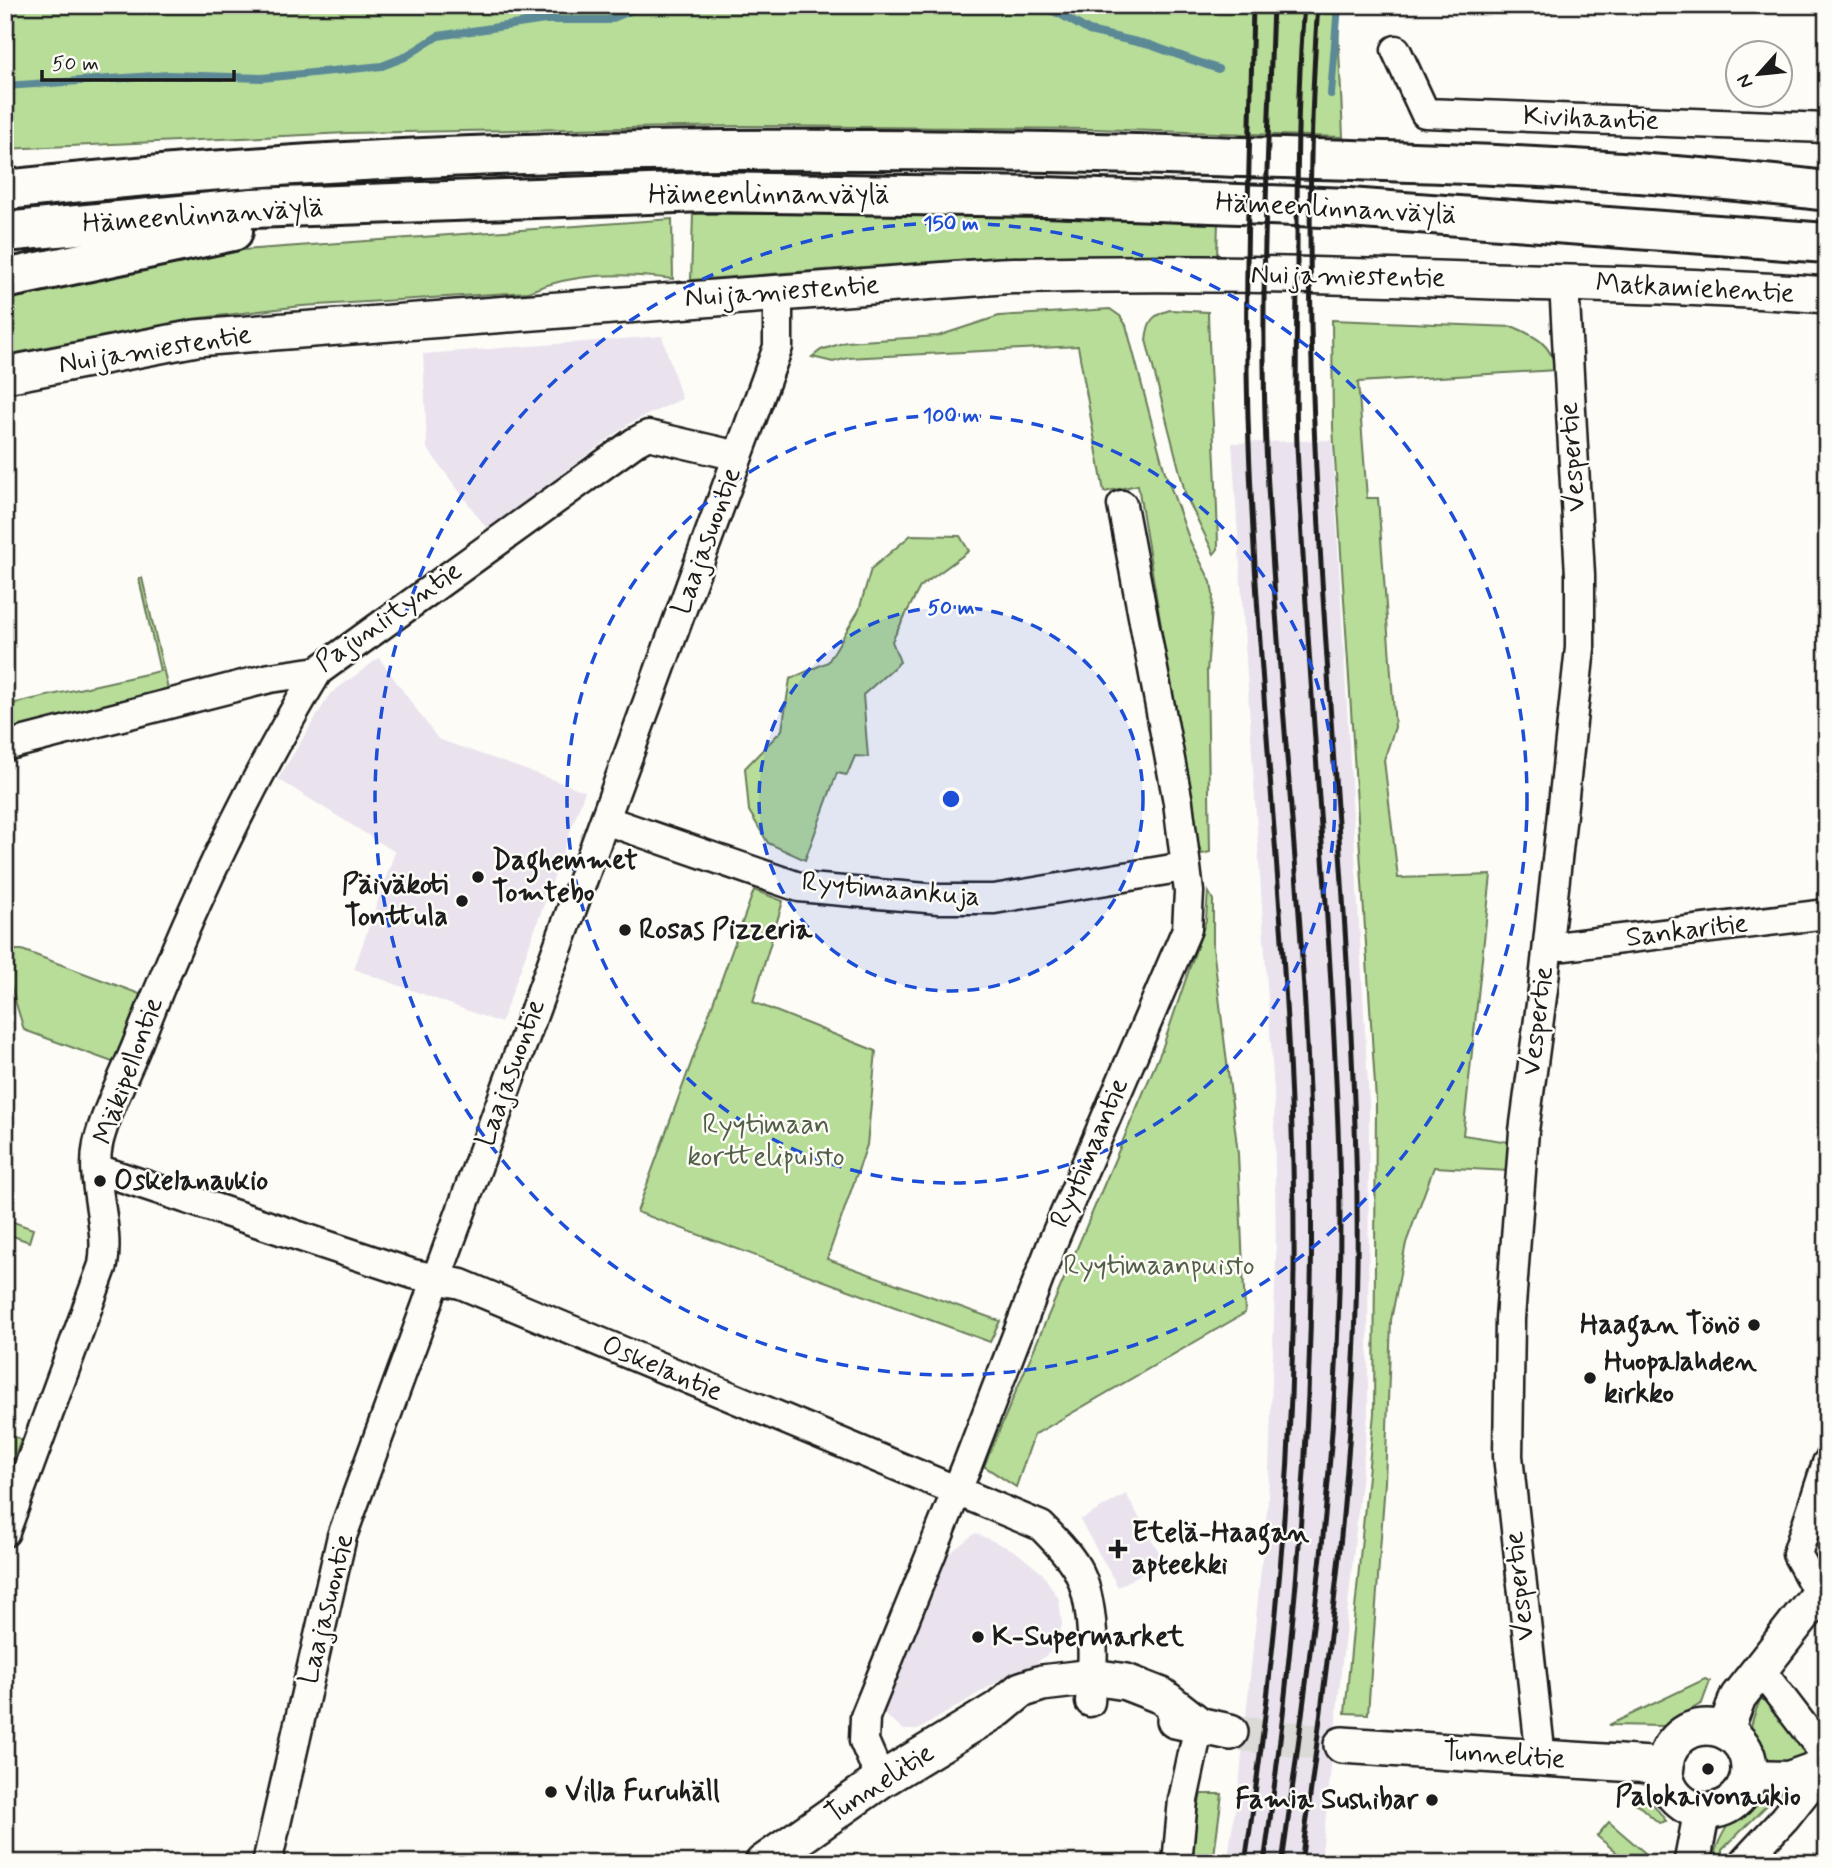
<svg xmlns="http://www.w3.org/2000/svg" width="1832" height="1868" viewBox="0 0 1832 1868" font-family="Mynerve,sans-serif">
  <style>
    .built { fill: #eae3ee }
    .green { fill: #b7dd99; stroke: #6a7c5a; stroke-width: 2 }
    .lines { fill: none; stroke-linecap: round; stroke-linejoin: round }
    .stream { stroke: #5c8996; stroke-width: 8 }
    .tertiary-tunnel { stroke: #dbdad6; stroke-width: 35; stroke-dasharray: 35 18; stroke-linecap: butt }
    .minor-casing { stroke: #1c1c1c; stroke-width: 33 }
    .tertiary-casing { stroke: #1c1c1c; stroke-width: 40 }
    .trunk-casing { stroke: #1c1c1c; stroke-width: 44 }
    .minor { stroke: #fdfcf7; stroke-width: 28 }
    .tertiary { stroke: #fdfcf7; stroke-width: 35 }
    .trunk { stroke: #fdfcf7; stroke-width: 38 }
    .rail { stroke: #1c1c1c; stroke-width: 5 }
    .ring { fill: none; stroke: #1d4ed8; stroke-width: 3.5; stroke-dasharray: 12 9 }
    .poi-dot { fill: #1c1c1c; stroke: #fdfcf7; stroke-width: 2.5 }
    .labels { text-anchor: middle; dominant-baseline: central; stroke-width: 5; stroke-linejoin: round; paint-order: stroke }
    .street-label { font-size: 28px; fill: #1c1c1c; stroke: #fdfcf7 }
    .poi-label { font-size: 28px; font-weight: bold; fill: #1c1c1c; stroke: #fdfcf7; text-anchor: start }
    .park-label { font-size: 28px; fill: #526048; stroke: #fdfcf7 }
    .centre { fill: #1d4ed8; stroke: #fdfcf7; stroke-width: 3.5 }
    .ring-label { font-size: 21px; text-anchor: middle; font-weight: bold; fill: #1d4ed8; stroke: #fdfcf7; stroke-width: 5; stroke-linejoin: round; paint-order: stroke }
  </style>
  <rect width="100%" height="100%" fill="#fdfcf7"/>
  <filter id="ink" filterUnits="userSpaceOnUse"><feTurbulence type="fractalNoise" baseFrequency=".0143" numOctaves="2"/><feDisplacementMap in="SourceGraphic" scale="14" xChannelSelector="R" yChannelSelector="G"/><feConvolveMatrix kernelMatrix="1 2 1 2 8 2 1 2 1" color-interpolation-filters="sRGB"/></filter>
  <g filter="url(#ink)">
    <g class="built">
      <path d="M662 336 682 399 630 423 487 529 427 448 423 354Z"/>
      <path d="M1332 440 1369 1102 1368 1415 1321 1863H1227L1240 1775 1268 1500 1276 1258 1274 1093 1232 443Z"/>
      <path d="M379 658 438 739 585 791 501 1023 354 969 395 852 278 779 330 694Z"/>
      <path d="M1126 1494 1164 1561 1118 1587 1080 1520Z"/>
      <path d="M975 1533 1015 1551 1042 1573 1059 1599 1062 1624 1060 1634 1050 1652 1033 1666 1012 1673 918 1730H904L880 1711 945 1557Z"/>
    </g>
    <g class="green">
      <path d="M5 5H1337L1343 137 1094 129 742 126 347 133 5 149Z"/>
      <path d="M1505 5H1547L1552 12 1511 10Z"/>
      <path d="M693 214H903L1218 222 1217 255 996 257 691 280Z"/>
      <path d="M672 219 673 279C625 273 574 272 528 292L302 306 192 319 5 355V294L186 254Z"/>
      <path d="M1110 309 1120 316 1126 325 1164 469 1190 541 1211 582 1213 595 1207 672 1210 852 1202 854 1195 835 1138 485 1104 492 1078 346 848 358 833 362 812 357 821 350 846 342 938 336 999 316Z"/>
      <path d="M1170 310 1208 312C1210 391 1217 470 1218 549L1214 554 1186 496 1146 340C1148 321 1152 315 1170 310Z"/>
      <path d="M1332 320 1514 327C1535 336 1552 344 1556 370L1358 382 1367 498H1378L1395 727 1384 760 1398 878 1491 875 1463 1135 1509 1142V1171L1434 1167 1406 1243 1391 1320 1385 1482 1368 1714 1345 1713 1374 1413 1376 1101 1333 427Z"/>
      <path d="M911 535 960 536 969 551 920 587 892 641 900 662 863 695 868 757 855 756 847 775 837 773 805 860 768 843 749 811 745 768 782 730 790 679 828 662 859 610 871 569Z"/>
      <path d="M142 578 168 689 14 729 8 717 15 703 160 671 139 579Z"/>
      <path d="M754 890 783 901 753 1002 876 1051 867 1145 827 1259 1000 1321 990 1342 637 1212Z"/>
      <path d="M1208 891 1213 900V947L1238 1154 1245 1313 1034 1435 1016 1487 984 1466 1162 1049 1206 920Z"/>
      <path d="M5 950H22L140 994 115 1063 24 1030 9 980 5 978Z"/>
      <path d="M5 1219 33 1229 29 1242 5 1233Z"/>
      <path d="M5 1433 21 1439 5 1485Z"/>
      <path d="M1827 1491V1548L1819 1549 1814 1542Z"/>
      <path d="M1705 1679 1710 1681 1702 1703 1664 1726 1609 1725Z"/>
      <path d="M1765 1698 1806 1751 1805 1758 1762 1767C1742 1747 1750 1724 1760 1700Z"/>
      <path d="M1795 1790 1780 1810 1781 1800 1774 1798 1722 1850V1863H1712C1722 1820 1750 1792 1795 1790Z"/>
      <path d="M1201 1794H1222L1213 1863H1185Z"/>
      <path d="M1634 1795 1650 1800 1666 1821 1659 1823 1632 1800Z"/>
      <path d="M1609 1822 1652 1859 1653 1863H1629L1597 1836Z"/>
    </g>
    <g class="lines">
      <g class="stream">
        <path d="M1035 5 1060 14 1089 31 1150 45 1218 69"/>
        <path d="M5 86 169 75 262 78 382 66 405 57 438 36 545 20H608L642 6 654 5"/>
        <path d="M1331 94 1338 5"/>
      </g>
      <path class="tertiary-tunnel" d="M1230 1732 1342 1745"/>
      <g class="minor-casing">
        <g id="minor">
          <path d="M1396 50 1425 113 1827 128"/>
          <path d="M5 746 270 678 318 671 635 442 648 435 738 456"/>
          <path d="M605 820 799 887 854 892 939 899H994L1184 867"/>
          <path d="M1548 945 1564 946 1827 914"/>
          <path d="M97 1169 413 1274 461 1284 1041 1526C1054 1539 1067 1552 1076 1567 1096 1600 1094 1665 1090 1702"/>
          <path d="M5 1532 103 1265C110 1224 90 1184 98 1144 105 1113 125 1075 137 1045 187 916 246 790 318 671"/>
          <path d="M1819 1594 1797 1554 1827 1463"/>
          <path d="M1759 1668 1827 1757"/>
          <path d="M1541 1759 1508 1456 1510 1319 1524 1131 1543 989 1580 648V575L1564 283"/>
          <path d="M1749 1775 1788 1776 1827 1762"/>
          <path d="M881 1780 864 1741 865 1717 966 1468 1054 1239 1187 929 1189 892 1178 802 1122 505"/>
          <path d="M267 1863 342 1536 778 347V292"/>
          <path d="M1177 1863 1183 1800 1199 1725"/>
          <path d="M1743 1863 1785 1818 1827 1765"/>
        </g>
      </g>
      <g class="tertiary-casing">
        <g id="tertiary">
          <path d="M5 375 196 338 1001 276C1165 271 1329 275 1493 281 1605 284 1716 287 1827 295"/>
          <path d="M1175 1720 1230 1732"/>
          <circle cx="1707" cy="1769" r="42"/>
          <path d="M1725 1731 1738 1697 1827 1584"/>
          <path d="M1342 1745 1666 1766"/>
          <path d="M763 1863 881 1780 998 1709 1021 1690 1042 1683 1093 1677 1126 1682 1162 1696 1199 1725"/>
          <path d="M1692 1863 1702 1811"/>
        </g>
      </g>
      <g class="trunk-casing">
        <g id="trunk">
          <path d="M5 190C392 147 780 144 1168 155 1387 161 1609 164 1827 191"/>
          <path d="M5 232 253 208 705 192 1045 197 1349 208 1827 243"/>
          <path d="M5 279 233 231"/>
        </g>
      </g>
      <use href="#minor" class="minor"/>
      <use href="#tertiary" class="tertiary"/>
      <use href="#trunk" class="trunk"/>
      <g class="rail">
        <path d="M1245 1863C1280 1632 1299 1397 1293 1164 1287 924 1258 685 1249 445 1243 299 1250 151 1253 5"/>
        <path d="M1264 1863C1297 1631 1315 1398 1311 1164 1307 924 1276 684 1266 445 1260 299 1268 151 1273 5"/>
        <path d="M1282 1863C1315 1628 1346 1393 1339 1155 1331 918 1308 682 1297 445 1295 386 1297 326 1297 267 1297 180 1297 92 1304 5"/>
        <path d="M1301 1863C1333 1628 1364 1392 1356 1155 1344 772 1290 389 1318 5"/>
      </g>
    </g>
  </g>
  <circle cx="951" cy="799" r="192" fill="#1d4ed8" fill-opacity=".12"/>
  <g class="ring">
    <circle cx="951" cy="799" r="192"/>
    <circle cx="951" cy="799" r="384"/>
    <circle cx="951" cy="799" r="576"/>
  </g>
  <g class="poi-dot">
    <circle cx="478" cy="877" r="7"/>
    <circle cx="462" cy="901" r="7"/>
    <circle cx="625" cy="930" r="7"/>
    <circle cx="100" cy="1181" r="7"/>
    <circle cx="1754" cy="1325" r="7"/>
    <circle cx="1590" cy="1378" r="7"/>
    <path d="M1114.5 1538.5h7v7h7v7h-7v7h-7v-7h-7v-7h7z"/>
    <circle cx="978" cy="1637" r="7"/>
    <circle cx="1708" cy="1769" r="7"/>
    <circle cx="551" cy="1792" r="7"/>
    <circle cx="1432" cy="1800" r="7"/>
  </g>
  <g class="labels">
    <g class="street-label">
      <text transform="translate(1591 119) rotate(2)">Kivihaantie</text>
      <text x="769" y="195">Hämeenlinnanväylä</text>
      <text transform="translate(1336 209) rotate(3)">Hämeenlinnanväylä</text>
      <text transform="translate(203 216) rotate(-4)">Hämeenlinnanväylä</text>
      <text transform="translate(1348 277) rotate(1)">Nuijamiestentie</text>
      <text transform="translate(1695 289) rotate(3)">Matkamiehentie</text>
      <text transform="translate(782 292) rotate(-4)">Nuijamiestentie</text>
      <text transform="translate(155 350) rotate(-9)">Nuijamiestentie</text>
      <text transform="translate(1573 457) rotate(-94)">Vespertie</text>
      <text transform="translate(707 541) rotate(-70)">Laajasuontie</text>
      <text transform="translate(389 617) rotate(-35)">Pajuniityntie</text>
      <text transform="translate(891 890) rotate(5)">Ryytimaankuja</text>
      <text transform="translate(1687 931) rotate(-7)">Sankaritie</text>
      <text transform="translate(1538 1021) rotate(-83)">Vespertie</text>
      <text transform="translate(129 1071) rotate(-70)">Mäkipellontie</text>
      <text transform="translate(511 1073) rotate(-70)">Laajasuontie</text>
      <text transform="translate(1090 1153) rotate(-67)">Ryytimaantie</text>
      <text transform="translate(662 1369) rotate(23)">Oskelantie</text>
      <text transform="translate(1520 1586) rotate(-96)">Vespertie</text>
      <text transform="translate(327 1609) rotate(-76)">Laajasuontie</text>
      <text transform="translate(1504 1756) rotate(4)">Tunnelitie</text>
      <text transform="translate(880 1784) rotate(-33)">Tunnelitie</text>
    </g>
    <g class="poi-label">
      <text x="492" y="861">Daghemmet<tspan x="492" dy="32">Tomtebo</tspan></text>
      <text x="448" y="885" text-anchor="end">Päiväkoti<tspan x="448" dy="32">Tonttula</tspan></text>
      <text x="639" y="930">Rosas Pizzeria</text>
      <text x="114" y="1181">Oskelanaukio</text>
      <text x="1740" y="1325" text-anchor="end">Haagan Tönö</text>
      <text x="1604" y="1362">Huopalahden<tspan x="1604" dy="32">kirkko</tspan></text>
      <text x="1132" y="1533">Etelä-Haagan<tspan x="1132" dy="32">apteekki</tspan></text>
      <text x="992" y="1637">K-Supermarket</text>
      <text x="565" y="1792">Villa Furuhäll</text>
      <text x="1708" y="1797" text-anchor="middle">Palokaivonaukio</text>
      <text x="1418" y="1800" text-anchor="end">Famia Sushibar</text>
    </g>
    <g class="park-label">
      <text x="766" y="1125">Ryytimaan<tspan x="766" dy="32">korttelipuisto</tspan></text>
      <text x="1159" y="1266">Ryytimaanpuisto</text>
    </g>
  </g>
  <circle cx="951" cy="799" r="10" class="centre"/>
  <g class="ring-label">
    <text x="951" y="230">150 m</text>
    <text x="951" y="422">100 m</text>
    <text x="951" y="614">50 m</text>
  </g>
  <rect width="1832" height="1868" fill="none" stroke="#fdfcf7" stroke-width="28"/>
  <rect x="14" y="14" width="1804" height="1840" fill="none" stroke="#1c1c1c" stroke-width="2.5" filter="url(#ink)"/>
  <g transform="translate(1759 74) rotate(243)"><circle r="33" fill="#fdfcf7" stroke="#a3a29f" stroke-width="2"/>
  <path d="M0-5L12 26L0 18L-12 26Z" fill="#1c1c1c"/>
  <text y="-10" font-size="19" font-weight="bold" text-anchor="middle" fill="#1c1c1c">N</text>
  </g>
  <path d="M42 70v10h192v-10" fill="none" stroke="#1c1c1c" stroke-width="3.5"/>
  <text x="52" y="70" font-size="21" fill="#1c1c1c" stroke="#fdfcf7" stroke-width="5" paint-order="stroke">50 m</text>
</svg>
